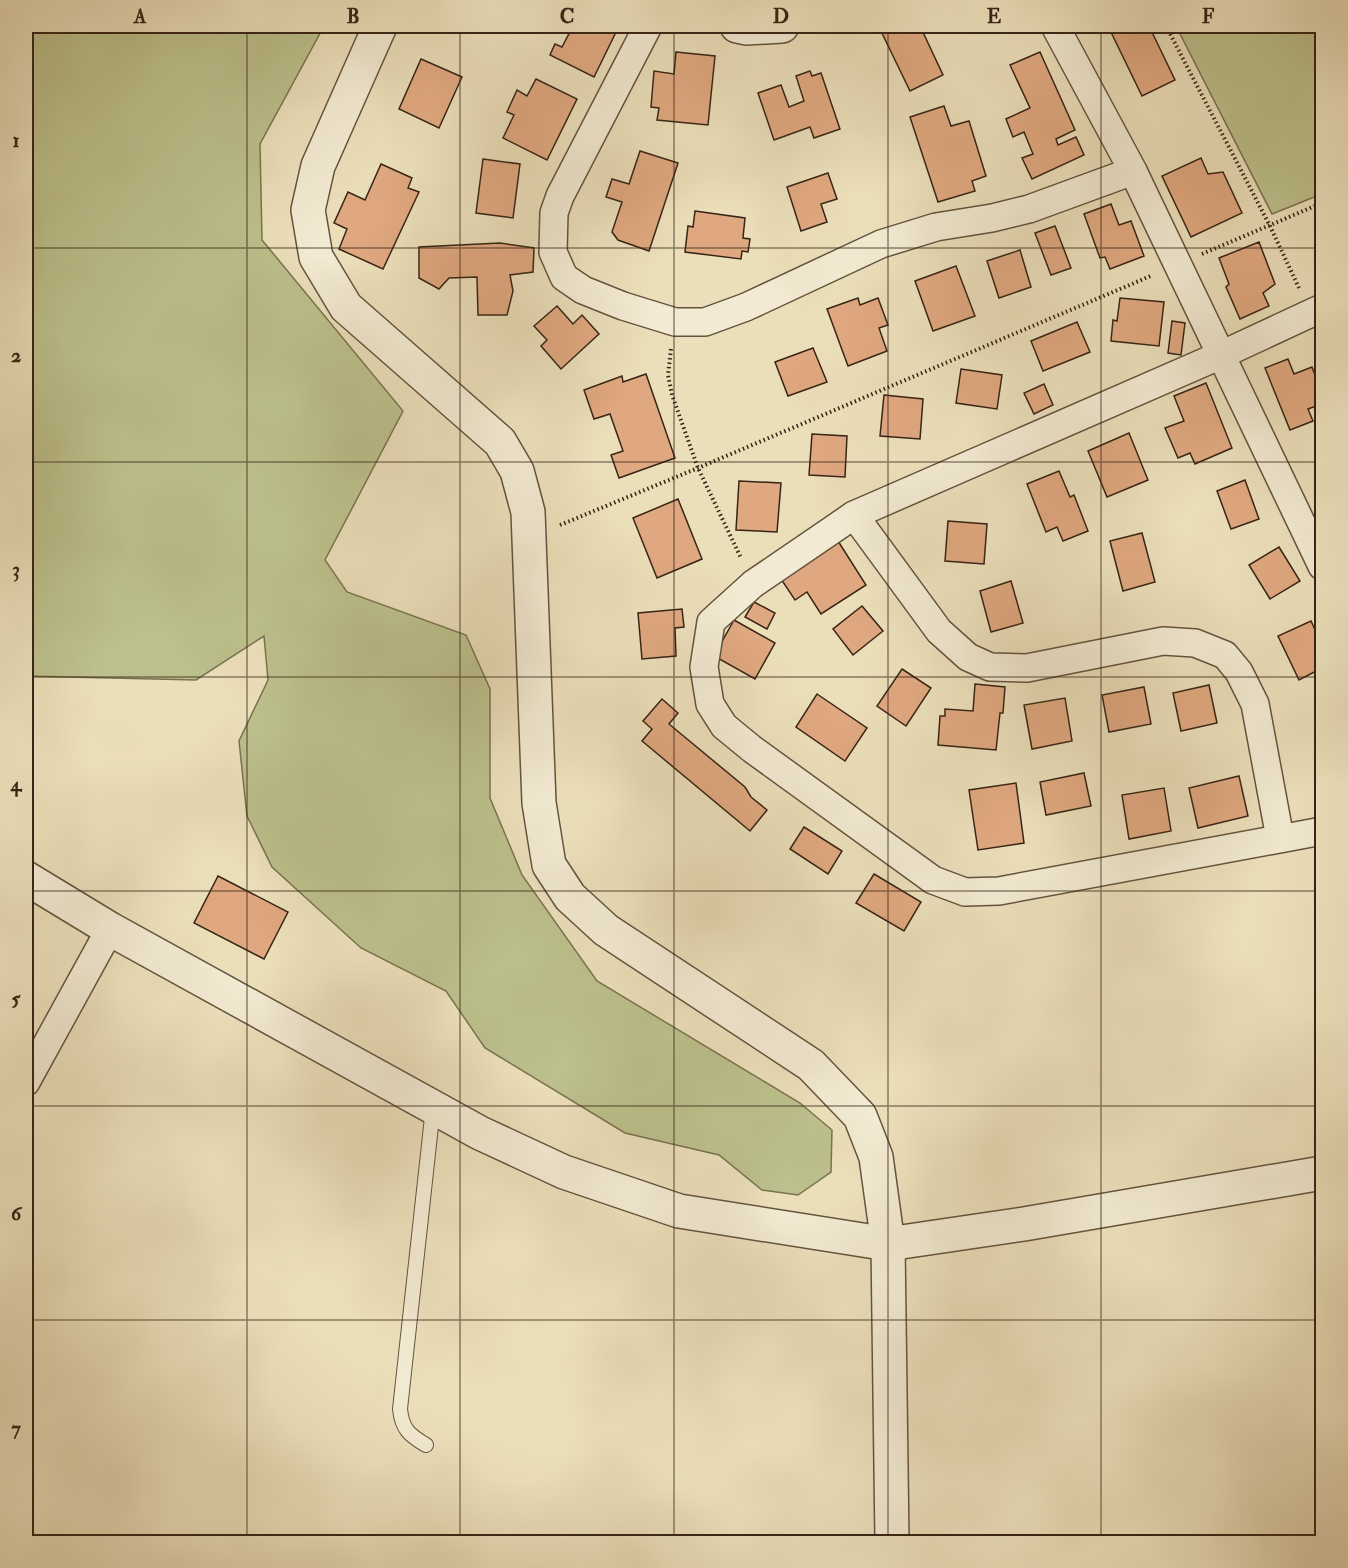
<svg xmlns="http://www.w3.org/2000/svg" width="1348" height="1568" viewBox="0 0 1348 1568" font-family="'IM FELL Double Pica',serif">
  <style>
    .green { fill: #bcc08c; stroke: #7a7250; stroke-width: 1.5 }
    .building { fill: #e0a880; stroke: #372415; stroke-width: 1.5 }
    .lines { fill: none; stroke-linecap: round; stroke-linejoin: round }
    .service-casing { stroke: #64533e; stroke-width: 16 }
    .minor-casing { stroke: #64533e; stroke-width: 30 }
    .tertiary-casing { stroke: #64533e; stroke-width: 36 }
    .path { stroke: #372415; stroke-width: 4; stroke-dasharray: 1.5 3; stroke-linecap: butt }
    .service { stroke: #f2ead2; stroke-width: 14 }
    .minor { stroke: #f2ead2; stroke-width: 27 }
    .tertiary { stroke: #f2ead2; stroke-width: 33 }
    .grid { fill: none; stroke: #372415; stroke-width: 1.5; stroke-opacity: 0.55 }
    .neatline { fill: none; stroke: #372415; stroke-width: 2 }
    .grid-label { font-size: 20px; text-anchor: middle; font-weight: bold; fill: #372415 }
  </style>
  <rect width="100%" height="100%" fill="#ebdfba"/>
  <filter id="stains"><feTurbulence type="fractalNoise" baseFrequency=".00333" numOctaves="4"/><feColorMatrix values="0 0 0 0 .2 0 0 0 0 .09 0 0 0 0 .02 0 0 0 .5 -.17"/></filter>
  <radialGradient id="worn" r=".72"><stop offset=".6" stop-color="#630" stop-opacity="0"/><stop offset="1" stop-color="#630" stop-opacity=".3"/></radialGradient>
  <g class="green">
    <path d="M26 26H324L260 144 262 240 403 411 325 560 347 592 466 635 490 689V798L522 875 597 981 800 1103 832 1130 831 1172 798 1195 762 1190 719 1155 625 1133 485 1048 446 991 361 948 272 867 247 816 239 741 268 680 264 636 196 680 26 676Z"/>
    <path d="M1176 26H1322V194L1272 214Z"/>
  </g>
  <g class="building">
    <path d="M573 26H619L594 77 550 55 555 44 562 47Z"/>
    <path d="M883 26H920L943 75 910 91 879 27Z"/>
    <path d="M1108 26H1149L1175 80 1142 96Z"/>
    <path d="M676 52 715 56 708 125 657 120 659 108 651 107 654 71 674 74Z"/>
    <path d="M1040 52 1075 130 1056 139 1058 145 1076 137 1084 155 1032 179 1022 158 1033 154 1024 132 1013 137 1006 119 1030 108 1010 65Z"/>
    <path d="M421 59 462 77 439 128 399 109Z"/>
    <path d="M810 71 812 76 821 73 840 129 814 138 810 127 774 140 758 93 781 85 789 107 804 101 796 76Z"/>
    <path d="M536 79 577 99 547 160 503 138 514 115 507 112 517 90 527 96Z"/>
    <path d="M944 106 951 126 969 121 986 176 972 181 975 191 938 202 910 117Z"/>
    <path d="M640 151 678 163 649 251 618 240 612 232 622 202 606 197 612 179 629 184Z"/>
    <path d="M1201 158 1208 174 1223 172 1242 213 1191 237 1162 176Z"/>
    <path d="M483 159 520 164 513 218 476 213Z"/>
    <path d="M381 164 412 178 408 188 419 192 383 269 339 249 347 229 334 223 348 192 365 200Z"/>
    <path d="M828 173 837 199 821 204 827 222 801 231 787 187Z"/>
    <path d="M1111 204 1119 225 1131 221 1144 256 1110 269 1105 257 1100 258 1084 214Z"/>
    <path d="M695 211 745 218 743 238 750 239 748 252 742 251 741 259 685 252 688 226 693 227Z"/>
    <path d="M1055 226 1071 268 1051 275 1035 233Z"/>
    <path d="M1259 242 1275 284 1263 293 1269 306 1240 319 1226 287 1229 284 1219 258Z"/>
    <path d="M500 243 534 248 533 272 510 275 513 291 507 315H478L477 277 449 278 439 289 419 278V247Z"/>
    <path d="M1020 250 1031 287 999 298 987 261Z"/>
    <path d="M956 266 975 316 933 331 915 281Z"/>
    <path d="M858 298 860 305 878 298 888 325 879 328 887 351 848 366 827 309Z"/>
    <path d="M1120 298 1164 302 1159 346 1111 341 1113 320 1117 321Z"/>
    <path d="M557 306 573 324 582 315 599 334 561 369 541 346 547 340 534 326Z"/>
    <path d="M1172 321 1185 323 1181 355 1168 353Z"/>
    <path d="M1077 322 1090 352 1043 371 1031 341Z"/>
    <path d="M813 348 827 382 788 396 775 362Z"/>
    <path d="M1288 359 1294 374 1312 367 1322 394V404L1308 409 1313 421 1290 430 1265 368Z"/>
    <path d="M961 369 1002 375 997 409 956 403Z"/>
    <path d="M646 374 675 458 619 478 611 455 623 451 610 414 594 419 584 390 622 376 623 382Z"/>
    <path d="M1206 383 1232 448 1195 464 1190 453 1178 458 1165 428 1184 421 1174 396Z"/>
    <path d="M1044 384 1053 405 1034 414 1024 393Z"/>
    <path d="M884 395 923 399 920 439 880 436Z"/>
    <path d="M1129 433 1148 480 1107 497 1088 451Z"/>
    <path d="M812 434 847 436 845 477 809 475Z"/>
    <path d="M1059 471 1070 497 1074 495 1088 531 1063 541 1057 527 1046 532 1027 484Z"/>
    <path d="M1245 480 1259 519 1231 529 1217 491Z"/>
    <path d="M739 481 781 483 777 532 736 530Z"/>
    <path d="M678 499 702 559 657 578 633 518Z"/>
    <path d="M948 521 987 524 984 564 945 561Z"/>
    <path d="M1142 533 1155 582 1123 591 1110 541Z"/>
    <path d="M838 541 866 585 821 614 807 592 795 600 781 579Z"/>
    <path d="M1279 547 1300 581 1270 599 1249 565Z"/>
    <path d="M1011 581 1023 623 991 632 980 591Z"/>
    <path d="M754 602 775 613 767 629 745 617Z"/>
    <path d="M862 606 883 631 853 655 833 629Z"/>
    <path d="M682 609 684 627 675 628 676 656 642 659 638 613Z"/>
    <path d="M734 620 775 643 755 679 714 656Z"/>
    <path d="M1311 621 1322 645V668L1299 680 1278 636Z"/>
    <path d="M902 669 931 688 906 726 877 706Z"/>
    <path d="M975 684 1005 687 1003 713H1000L996 750 938 745 940 716H945V709L973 711Z"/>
    <path d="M1209 685 1217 723 1181 731 1173 693Z"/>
    <path d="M1144 687 1151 724 1109 732 1102 695Z"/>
    <path d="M817 694 867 728 845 761 796 727Z"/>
    <path d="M1065 698 1072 741 1032 749 1024 705Z"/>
    <path d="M662 699 678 713 669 724 745 787 751 797 767 810 750 831 642 741 652 729 643 721Z"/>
    <path d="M1084 773 1091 806 1046 815 1040 782Z"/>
    <path d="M1239 776 1248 816 1198 828 1189 788Z"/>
    <path d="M1016 783 1024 843 978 850 969 790Z"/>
    <path d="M1164 788 1171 831 1129 839 1122 795Z"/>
    <path d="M804 827 842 851 828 874 790 849Z"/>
    <path d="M874 874 921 902 904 931 856 903Z"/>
    <path d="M218 876 288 912 264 959 194 923Z"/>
  </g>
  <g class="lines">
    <g class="service-casing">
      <path id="service" d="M426 1445C409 1435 402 1429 400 1409L433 1108"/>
    </g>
    <g class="minor-casing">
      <g id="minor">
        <path d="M648 26 560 196 554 213 553 252 564 277 583 290 623 306 675 322H705L746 307 881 244 936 227 992 218 1029 209 1133 171"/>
        <path d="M1055 26 1133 171 1322 566"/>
        <path d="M1322 308 1221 355 854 515 753 584 711 622 704 667 710 704 724 726 752 749 933 880 965 892 999 891 1322 831"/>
        <path d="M854 515 939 631 968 657 990 667 1027 668 1163 641 1195 643 1225 655 1239 672 1255 704 1280 838"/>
        <path d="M26 1082 110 929"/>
      </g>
    </g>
    <g class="tertiary-casing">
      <g id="tertiary">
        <path d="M380 26 318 166 308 210 316 257 346 307 500 442 517 471 528 512 539 803 549 865 570 897 606 930 811 1065 860 1116 876 1157 888 1244 892 1542"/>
        <path d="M737 26 746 28 782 26"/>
        <path d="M26 878 110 929 480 1133 564 1172 679 1211 888 1244 1024 1224 1322 1173"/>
      </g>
    </g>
    <g class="path">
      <path d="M1166 26 1270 226 1299 288"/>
      <path d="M1202 254 1322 203"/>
      <path d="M671 349 668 375 672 395 698 468 741 558"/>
      <path d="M560 525 698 468 1153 275"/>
    </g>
    <use href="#service" class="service"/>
    <use href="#minor" class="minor"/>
    <use href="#tertiary" class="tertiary"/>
  </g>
  <path class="grid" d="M247 26V1542M460 26V1542M674 26V1542M888 26V1542M1101 26V1542M26 248H1322M26 462H1322M26 677H1322M26 891H1322M26 1106H1322M26 1320H1322"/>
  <rect width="1348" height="1568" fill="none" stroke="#ebdfba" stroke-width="66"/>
  <rect x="33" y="33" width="1282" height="1502" class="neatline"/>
  <g class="grid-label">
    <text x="140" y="23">A</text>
    <text x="353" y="23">B</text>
    <text x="567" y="23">C</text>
    <text x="781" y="23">D</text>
    <text x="994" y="23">E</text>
    <text x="1208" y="23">F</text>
    <text x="16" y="147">1</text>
    <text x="16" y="362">2</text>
    <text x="16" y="576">3</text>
    <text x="16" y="791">4</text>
    <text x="16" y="1005">5</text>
    <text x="16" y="1220">6</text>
    <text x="16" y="1435">7</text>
  </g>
  <rect width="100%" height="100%" filter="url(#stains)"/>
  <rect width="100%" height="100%" fill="url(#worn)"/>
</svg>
